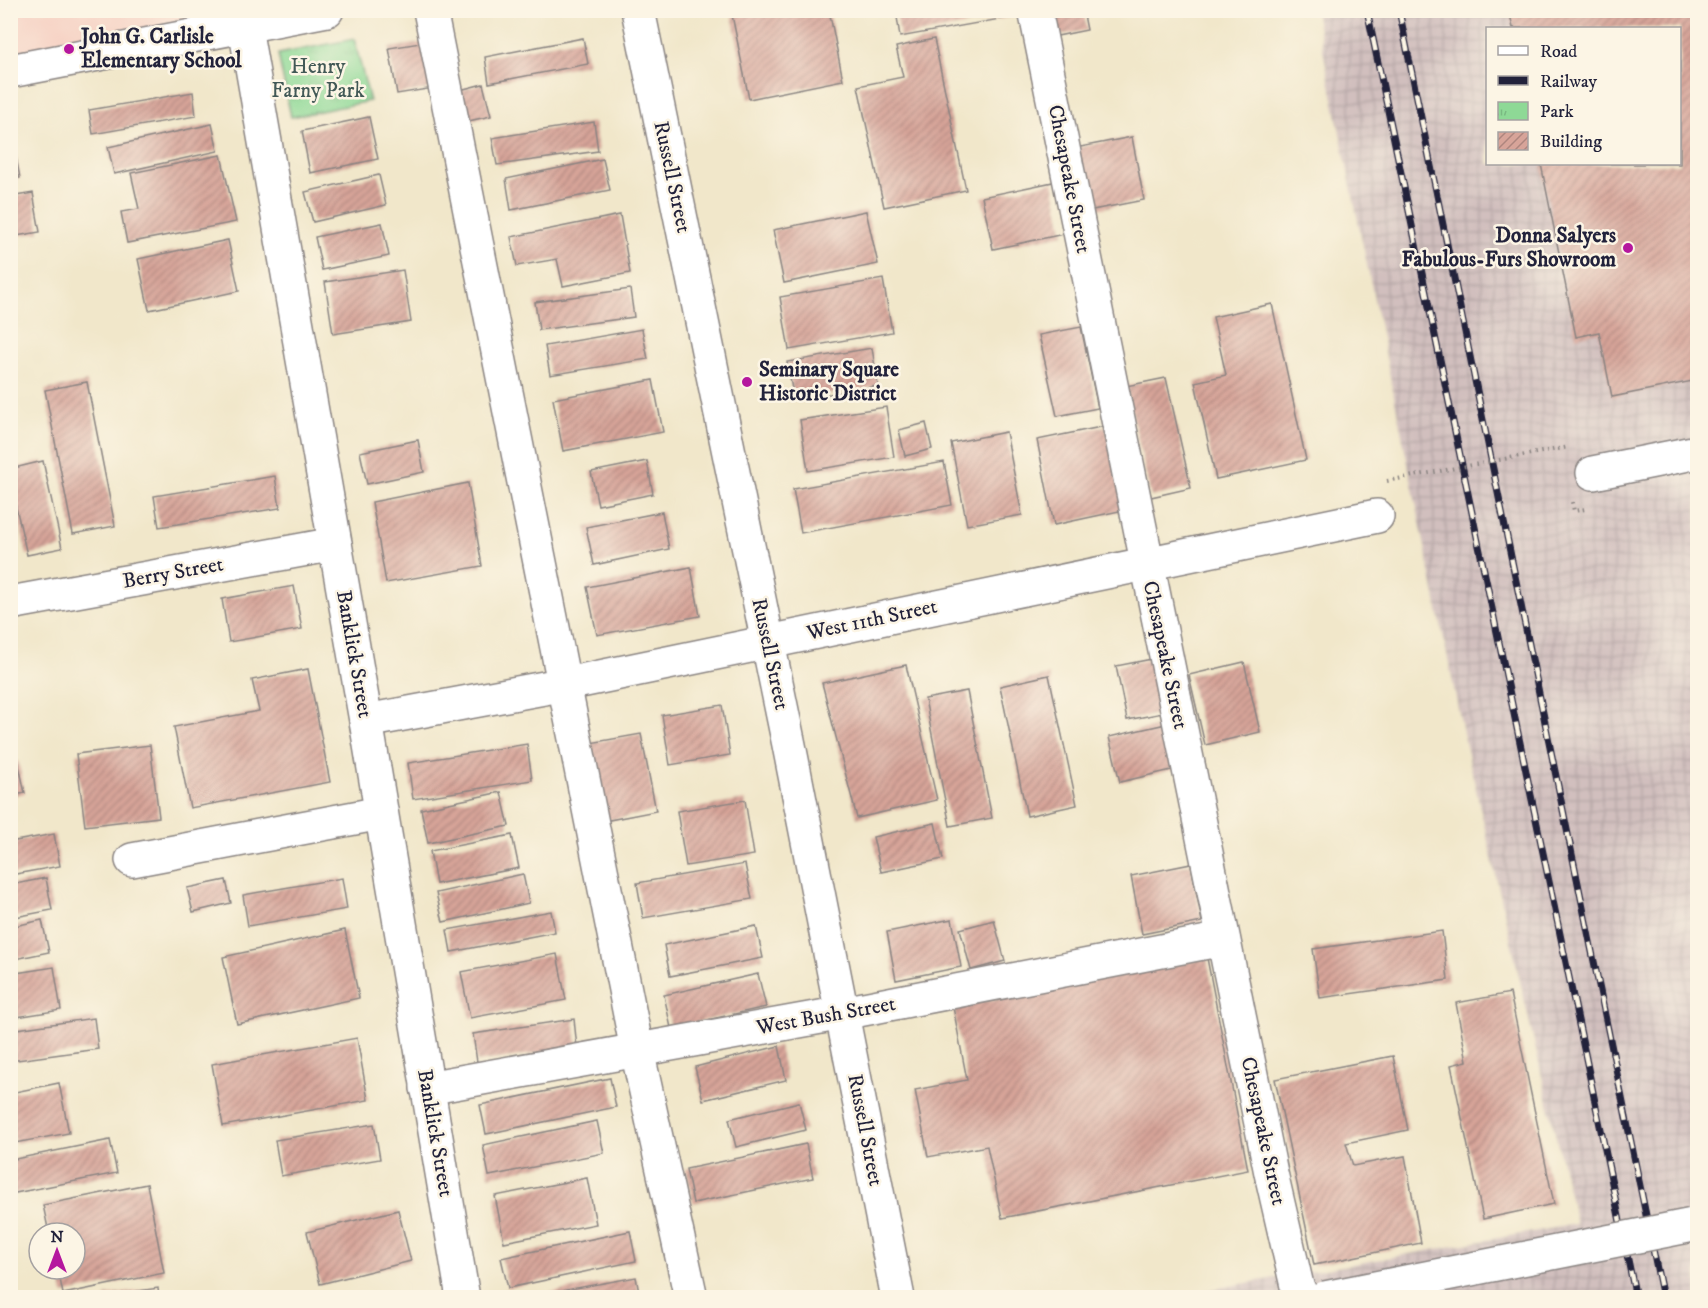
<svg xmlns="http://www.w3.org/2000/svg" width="1708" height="1308" viewBox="0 0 1708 1308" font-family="'IM FELL DW Pica',serif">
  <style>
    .built { fill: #f6d2c4 }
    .industrial { fill: url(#industrial-grid); fill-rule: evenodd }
    .park { fill: url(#park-tufts); stroke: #587e68; stroke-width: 1.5 }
    .building { fill: url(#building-hatch) }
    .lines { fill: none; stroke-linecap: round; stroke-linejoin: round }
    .minor-casing { stroke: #8a8482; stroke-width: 36 }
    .path { stroke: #8a8482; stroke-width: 4; stroke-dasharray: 1.5 4.5; stroke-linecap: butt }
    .minor { stroke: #fff; stroke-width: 33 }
    .rail-casing { stroke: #22223b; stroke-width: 7 }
    .rail { stroke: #fcf5e5; stroke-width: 4.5; stroke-dasharray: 14; stroke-linecap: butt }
    .major-bridge-casing { stroke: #8a8482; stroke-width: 36; stroke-linecap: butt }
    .path-bridge { stroke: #8a8482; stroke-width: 4; stroke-dasharray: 1.5 4.5; stroke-linecap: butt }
    .major-bridge { stroke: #fff; stroke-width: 33 }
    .poi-dot { fill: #b5179e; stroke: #fcf5e5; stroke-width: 2 }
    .labels { text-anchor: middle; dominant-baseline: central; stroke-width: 5; stroke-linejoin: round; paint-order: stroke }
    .poi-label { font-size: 21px; font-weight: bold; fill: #22223b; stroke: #fcf5e5; text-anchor: start }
    .park-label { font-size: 21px; fill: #425956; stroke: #fcf5e5 }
    .street-label { font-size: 21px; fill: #22223b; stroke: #fcf5e5 }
  </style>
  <defs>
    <pattern id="industrial-grid" width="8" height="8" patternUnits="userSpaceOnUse" patternTransform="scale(1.5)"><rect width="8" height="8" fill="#d1bfbe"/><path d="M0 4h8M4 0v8" fill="none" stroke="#b3a4a4"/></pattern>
    <pattern id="park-tufts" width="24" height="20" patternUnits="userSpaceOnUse" patternTransform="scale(1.5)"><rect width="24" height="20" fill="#8ed996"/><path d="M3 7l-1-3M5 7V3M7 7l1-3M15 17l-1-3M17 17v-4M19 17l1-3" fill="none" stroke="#7aba82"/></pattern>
    <pattern id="building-hatch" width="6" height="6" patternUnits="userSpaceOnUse" patternTransform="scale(1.5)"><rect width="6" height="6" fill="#d7a499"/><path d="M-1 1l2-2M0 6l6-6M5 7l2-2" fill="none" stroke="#ae857e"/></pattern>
  </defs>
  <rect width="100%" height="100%" fill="#fcf5e5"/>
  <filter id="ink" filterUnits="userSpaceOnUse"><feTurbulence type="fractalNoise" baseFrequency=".0167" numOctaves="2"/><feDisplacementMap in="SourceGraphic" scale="12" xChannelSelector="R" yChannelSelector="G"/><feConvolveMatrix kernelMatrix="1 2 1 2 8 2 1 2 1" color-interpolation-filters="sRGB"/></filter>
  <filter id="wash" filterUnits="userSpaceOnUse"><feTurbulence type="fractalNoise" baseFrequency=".008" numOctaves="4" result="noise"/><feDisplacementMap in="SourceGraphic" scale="24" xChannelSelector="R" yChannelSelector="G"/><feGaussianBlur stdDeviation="1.35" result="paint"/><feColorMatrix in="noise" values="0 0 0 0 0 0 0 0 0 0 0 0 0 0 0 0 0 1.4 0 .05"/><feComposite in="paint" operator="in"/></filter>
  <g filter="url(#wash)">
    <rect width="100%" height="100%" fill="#f1e7ca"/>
    <path class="built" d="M11 11H242L11 71Z"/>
    <path class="industrial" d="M1315 11H1697V1297L1164 1298 1576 1224 1464 737ZM1488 28H1680V164H1488Z"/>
    <path class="park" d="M354 39 370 101 291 117 278 54Z"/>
    <g id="blocks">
      <g class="building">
        <path d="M731 10H829L843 80 749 99Z"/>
        <path d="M896 10H1016L1017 16 900 37Z"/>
        <path d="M1046 10H1083L1087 30 1052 37Z"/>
        <path d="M1509 10H1698V380L1612 397 1599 332 1576 337 1541 164H1680V28H1513Z"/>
        <path d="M583 38 588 64 489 83 485 57Z"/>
        <path d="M934 39 966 190 884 207 858 86 903 77 896 47Z"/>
        <path d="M426 42 434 88 397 94 389 48Z"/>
        <path d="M483 84 491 116 464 122 456 91Z"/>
        <path d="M193 92 196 116 93 134 89 110Z"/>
        <path d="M369 117 378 159 310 173 302 131Z"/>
        <path d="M594 122 598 151 497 165 492 138Z"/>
        <path d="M212 124 218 151 114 174 108 147Z"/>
        <path d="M12 136 20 178 10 180V137Z"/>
        <path d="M1132 137 1144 200 1087 211 1075 148Z"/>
        <path d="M221 155 236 222 127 243 121 212 139 209 131 173Z"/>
        <path d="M603 159 610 190 511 210 506 179Z"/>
        <path d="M379 175 386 205 313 222 305 192Z"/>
        <path d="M1053 182 1064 234 993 249 982 197Z"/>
        <path d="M33 193 40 232 10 237V197Z"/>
        <path d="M866 211 878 264 784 283 773 230Z"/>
        <path d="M620 215 630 273 563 286 557 259 517 266 511 237Z"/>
        <path d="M382 223 389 256 322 270 315 237Z"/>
        <path d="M228 240 239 291 149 310 138 259Z"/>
        <path d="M403 270 411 322 333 334 325 282Z"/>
        <path d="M883 279 892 332 789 350 780 297Z"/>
        <path d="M630 289 634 317 539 330 535 302Z"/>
        <path d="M1272 304 1306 460 1216 479 1195 382 1226 375 1213 317Z"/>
        <path d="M1081 327 1098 408 1057 416 1039 335Z"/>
        <path d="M642 329 648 359 550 375 545 346Z"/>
        <path d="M872 348 878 386 794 400 787 362Z"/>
        <path d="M1166 378 1191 488 1151 497 1126 386Z"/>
        <path d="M653 380 663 432 563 451 553 399Z"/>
        <path d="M87 382 115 526 73 534 45 390Z"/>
        <path d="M886 407 894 457 808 471 800 420Z"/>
        <path d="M926 423 932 449 905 456 899 430Z"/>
        <path d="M1106 426 1124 510 1054 525 1037 440Z"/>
        <path d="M1006 432 1022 515 967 525 951 443Z"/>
        <path d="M418 440 424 472 367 484 360 452Z"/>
        <path d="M43 461 62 548 27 555 10 481V469Z"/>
        <path d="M647 461 653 494 598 505 591 472Z"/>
        <path d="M944 462 952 505 801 533 793 489Z"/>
        <path d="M275 476 280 508 159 527 154 496Z"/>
        <path d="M468 483 482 566 386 583 372 502Z"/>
        <path d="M662 512 669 549 594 565 586 527Z"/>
        <path d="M691 567 700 616 597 635 587 587Z"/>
        <path d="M294 586 302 629 229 642 222 599Z"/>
        <path d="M1152 659 1163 713 1127 720 1116 666Z"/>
        <path d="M1244 662 1260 732 1205 745 1189 675Z"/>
        <path d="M906 665 937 800 857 818 822 683Z"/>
        <path d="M308 669 330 782 190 808 174 727 259 711 252 680Z"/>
        <path d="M1049 675 1077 805 1027 816 1000 686Z"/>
        <path d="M967 691 992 818 950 826 925 699Z"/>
        <path d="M722 705 730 755 670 765 662 715Z"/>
        <path d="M1166 724 1176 769 1120 782 1109 737Z"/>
        <path d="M10 730 16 751 10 752Z"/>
        <path d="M641 734 656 811 604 821 590 743Z"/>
        <path d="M527 744 532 780 413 799 408 763Z"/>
        <path d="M150 745 159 817 85 826 76 754Z"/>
        <path d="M18 761 25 793 10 796V763Z"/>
        <path d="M501 792 509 826 428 843 421 809Z"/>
        <path d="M745 800 754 855 686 866 677 811Z"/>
        <path d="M935 823 943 859 881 872 873 837Z"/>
        <path d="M54 834 60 866 10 875V842Z"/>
        <path d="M512 835 519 868 436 884 430 851Z"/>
        <path d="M745 864 752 899 643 918 637 883Z"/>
        <path d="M1191 864 1202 922 1142 934 1131 876Z"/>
        <path d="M523 874 529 903 443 922 436 893Z"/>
        <path d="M46 878 52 910 10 918V885Z"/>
        <path d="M342 878 347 909 248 926 243 895Z"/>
        <path d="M226 880 231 903 193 912 187 888Z"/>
        <path d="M551 911 555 932 451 952 447 930Z"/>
        <path d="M952 919 961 967 896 980 887 932Z"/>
        <path d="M42 920 49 952 10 960V927Z"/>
        <path d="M994 920 1005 961 971 970 960 929Z"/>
        <path d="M756 926 763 958 670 976 664 945Z"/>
        <path d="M345 930 359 998 237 1024 223 957Z"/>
        <path d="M1442 931 1448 980 1320 998 1313 949Z"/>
        <path d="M557 954 566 1000 470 1018 461 972Z"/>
        <path d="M1207 958 1248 1170 1002 1218 987 1146 928 1157 915 1090 967 1080 953 1007Z"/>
        <path d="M54 967 61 1010 10 1018V974Z"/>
        <path d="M758 974 766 1007 671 1028 664 995Z"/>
        <path d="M1510 993 1554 1204 1483 1219 1451 1065 1467 1061 1456 1003Z"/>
        <path d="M94 1018 98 1049 10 1061V1030Z"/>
        <path d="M574 1019 577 1048 477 1062 473 1034Z"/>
        <path d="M357 1038 368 1100 223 1126 212 1064Z"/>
        <path d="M779 1046 786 1080 703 1100 695 1067Z"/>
        <path d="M1393 1056 1408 1130 1346 1143 1353 1166 1405 1156 1421 1243 1314 1265 1275 1079Z"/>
        <path d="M610 1078 616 1107 486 1134 480 1105Z"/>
        <path d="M59 1083 69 1133 15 1143 10 1122V1093Z"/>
        <path d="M799 1102 806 1130 736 1147 729 1119Z"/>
        <path d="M597 1121 604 1153 489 1176 483 1145Z"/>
        <path d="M374 1124 380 1159 281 1176 275 1140Z"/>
        <path d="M110 1140 117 1173 10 1194V1160Z"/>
        <path d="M806 1144 813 1178 693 1203 686 1169Z"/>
        <path d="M587 1178 596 1224 504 1242 495 1196Z"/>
        <path d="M147 1184 164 1273 63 1294 58 1269H75V1233H49L43 1205Z"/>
        <path d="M398 1210 411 1261 320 1284 307 1232Z"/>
        <path d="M630 1231 636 1261 508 1288 501 1258Z"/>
        <path d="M636 1277 640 1298H534L533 1296Z"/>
        <path d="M158 1288 159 1298H106L105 1296Z"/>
      </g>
    </g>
  </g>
  <g filter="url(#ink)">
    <use href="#blocks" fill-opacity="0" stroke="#8a8482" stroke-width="1.5"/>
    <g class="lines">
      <g class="minor-casing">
        <g id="minor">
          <path d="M242 10 366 721 463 1298"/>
          <path d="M430 10 637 1050 691 1298"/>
          <path d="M638 10 789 745 898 1298"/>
          <path d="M1035 10 1271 1173 1297 1286 1303 1298"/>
          <path d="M10 71 327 10"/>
          <path d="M1593 473 1698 452"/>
          <path d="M10 603 335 544"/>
          <path d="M366 721 566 684 1377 516"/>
          <path d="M132 860 381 813"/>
          <path d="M427 1088 843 1013 1223 939"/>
        </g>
      </g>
      <g class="path">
        <path d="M1552 450 1569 447"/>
        <path d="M1572 502 1574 511 1586 509"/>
      </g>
      <use href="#minor" class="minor"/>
      <g class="rail-casing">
        <g id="rail">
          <path d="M1367 10 1636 1298"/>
          <path d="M1399 10 1663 1298"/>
        </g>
      </g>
      <use href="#rail" class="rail"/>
      <g class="major-bridge-casing">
        <path id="major-bridge" d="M1325 1298 1698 1224"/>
      </g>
      <path class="path-bridge" d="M1387 481 1552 450"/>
      <use href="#major-bridge" class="major-bridge"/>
    </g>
  </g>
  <g class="poi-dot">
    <circle cx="69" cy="49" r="6"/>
    <circle cx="1628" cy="248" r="6"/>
    <circle cx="747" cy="382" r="6"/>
  </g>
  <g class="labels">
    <g class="poi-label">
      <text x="81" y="37">John G. Carlisle<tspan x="81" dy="24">Elementary School</tspan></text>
      <text x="1616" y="236" text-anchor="end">Donna Salyers<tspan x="1616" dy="24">Fabulous-Furs Showroom</tspan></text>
      <text x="759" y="370">Seminary Square<tspan x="759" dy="24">Historic District</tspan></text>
    </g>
    <g class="park-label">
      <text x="318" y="67">Henry<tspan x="318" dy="24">Farny Park</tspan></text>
    </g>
    <g class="street-label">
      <text transform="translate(672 177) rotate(78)">Russell Street</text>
      <text transform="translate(1069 179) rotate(79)">Chesapeake Street</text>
      <text transform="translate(173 573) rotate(-10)">Berry Street</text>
      <text transform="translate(872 620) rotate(-12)">West 11th Street</text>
      <text transform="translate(354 654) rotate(80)">Banklick Street</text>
      <text transform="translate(770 654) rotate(78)">Russell Street</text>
      <text transform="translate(1165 655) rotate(78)">Chesapeake Street</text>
      <text transform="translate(826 1016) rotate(-10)">West Bush Street</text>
      <text transform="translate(865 1130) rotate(79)">Russell Street</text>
      <text transform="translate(1263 1131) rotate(78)">Chesapeake Street</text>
      <text transform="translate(435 1133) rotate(80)">Banklick Street</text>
    </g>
  </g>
  <rect width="1708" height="1308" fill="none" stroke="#fcf5e5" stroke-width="36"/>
  <rect x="1486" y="27" width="195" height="138" fill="#fcf5e5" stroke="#a5a1a1" stroke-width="1.5"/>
  <rect x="1498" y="46" width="30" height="9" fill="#ffffff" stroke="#a5a1a1" stroke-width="1.5"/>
  <text x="1540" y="57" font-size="18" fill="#22223b">Road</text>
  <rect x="1498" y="76" width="30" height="9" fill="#22223b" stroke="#a5a1a1" stroke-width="1.5"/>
  <text x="1540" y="87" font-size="18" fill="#22223b">Railway</text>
  <rect x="1498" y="102" width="30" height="18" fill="url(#park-tufts)" stroke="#a5a1a1" stroke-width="1.5"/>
  <text x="1540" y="117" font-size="18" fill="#22223b">Park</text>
  <rect x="1498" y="132" width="30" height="18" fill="url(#building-hatch)" stroke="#a5a1a1" stroke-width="1.5"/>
  <text x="1540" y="147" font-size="18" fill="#22223b">Building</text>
  <g transform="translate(57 1251)"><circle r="28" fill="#fcf5e5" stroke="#a5a1a1" stroke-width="1.5"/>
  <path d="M0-4.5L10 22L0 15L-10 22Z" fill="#b5179e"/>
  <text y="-9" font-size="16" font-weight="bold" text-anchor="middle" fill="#22223b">N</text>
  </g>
</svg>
